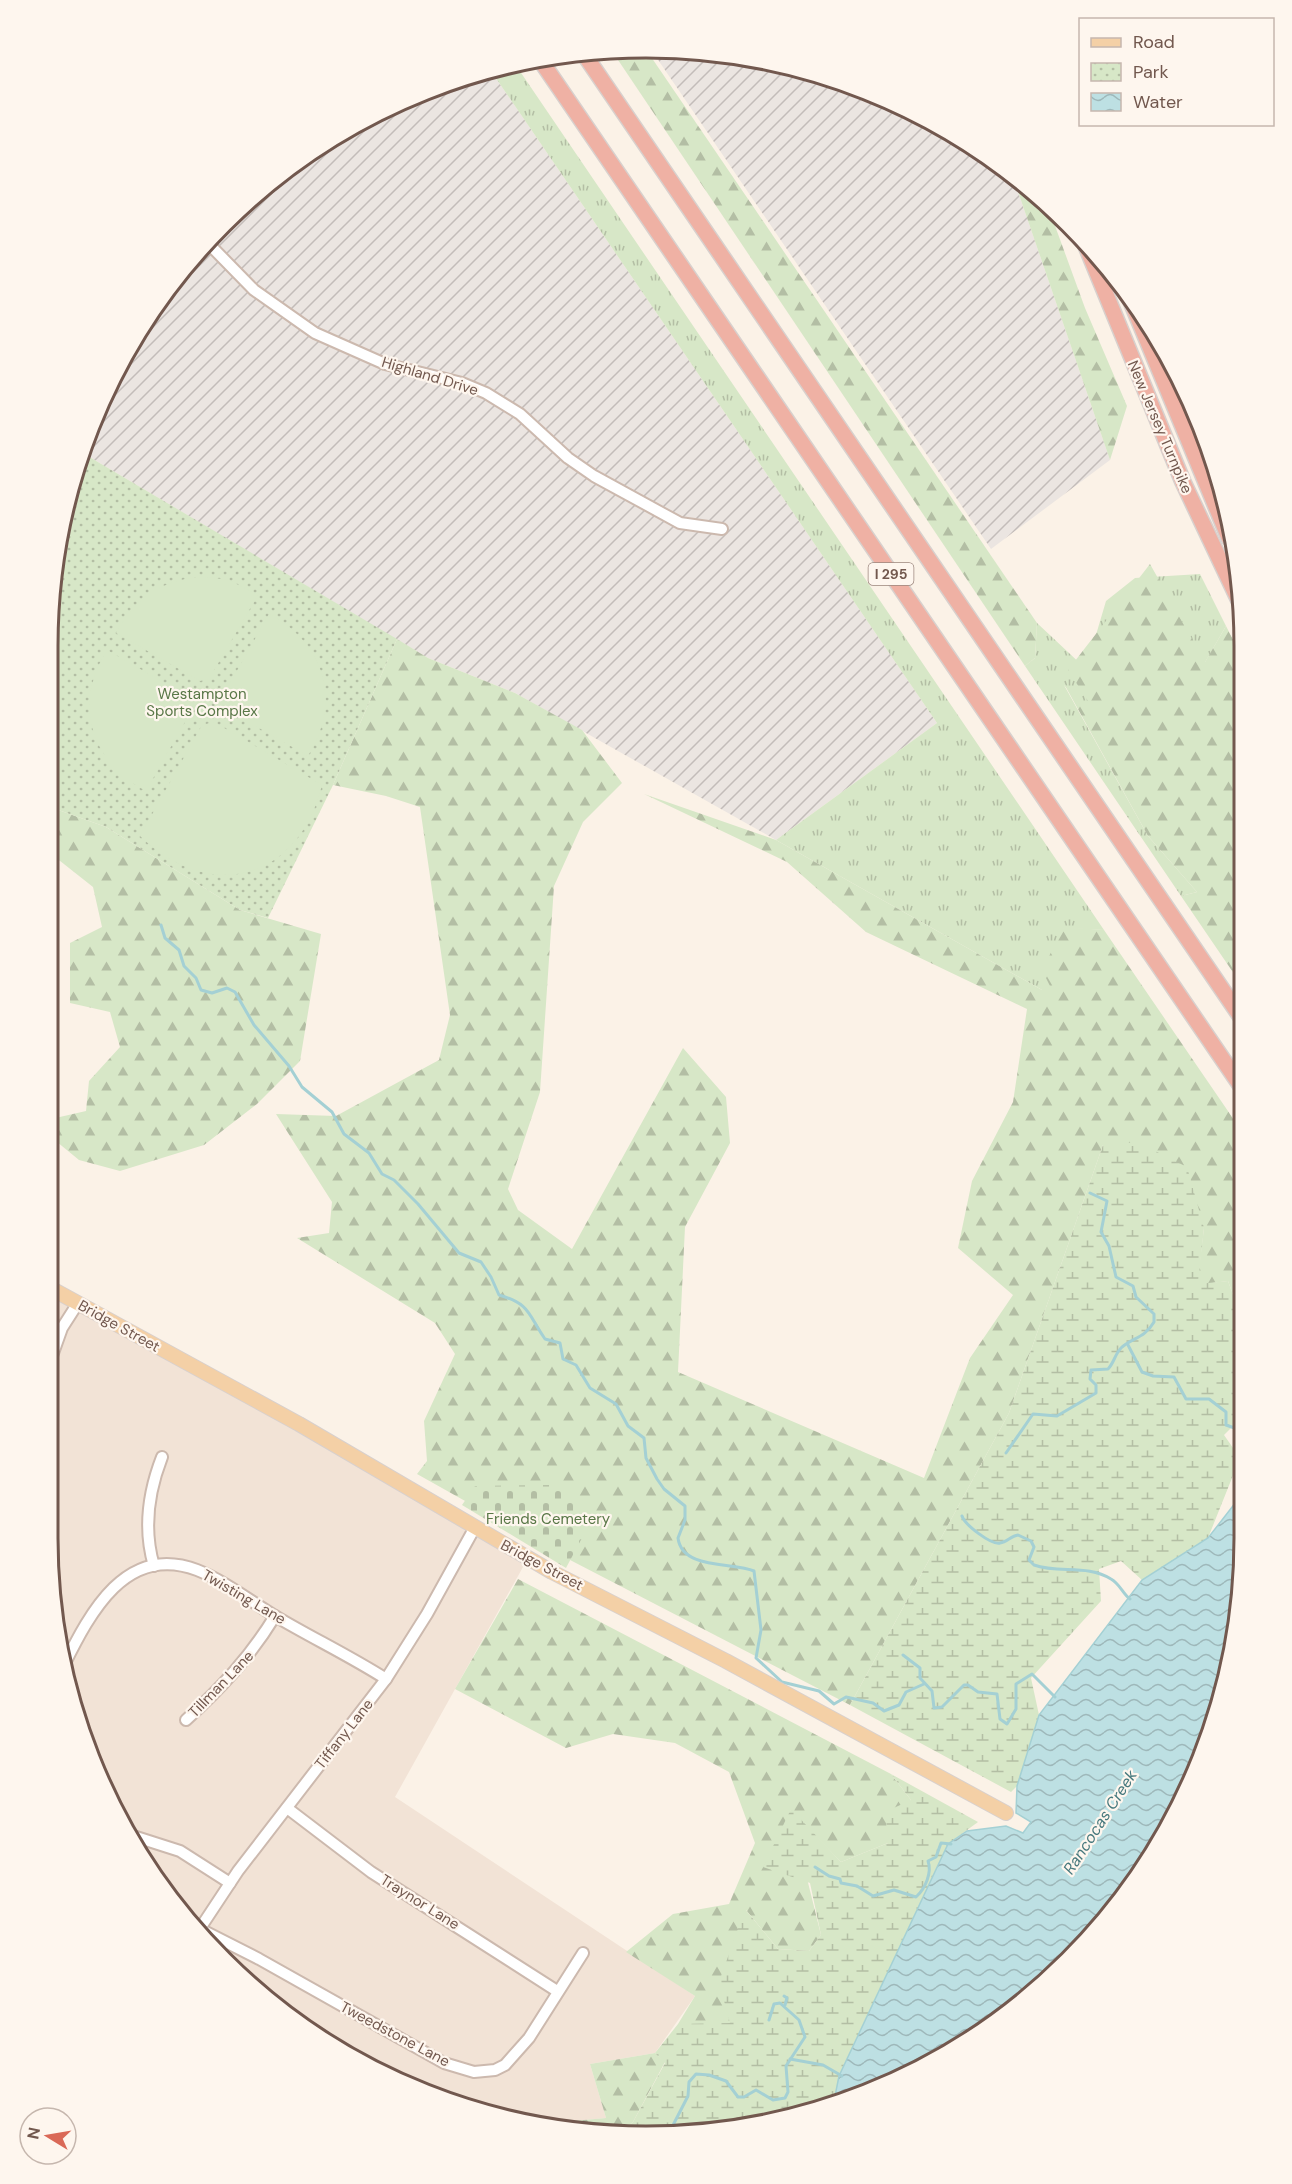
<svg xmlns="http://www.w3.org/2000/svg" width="1292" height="2184" viewBox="0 0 1292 2184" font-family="'DM Sans',sans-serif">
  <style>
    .residential { fill: #f2e3d6 }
    .industrial { fill: url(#industrial-furrows) }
    .grass { fill: url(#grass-tufts) }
    .forest { fill: url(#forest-firs) }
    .wetland { fill: url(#wetland-marsh) }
    .cemetery { fill: url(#cemetery-stones) }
    .park { fill: url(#park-dots) }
    .pitch { fill: #d7e7c7 }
    .water { fill: url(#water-waves); stroke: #a4d0d4; stroke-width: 1.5 }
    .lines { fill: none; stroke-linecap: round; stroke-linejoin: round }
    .stream { stroke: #a4d0d4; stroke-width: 3 }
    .minor-casing { stroke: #ccb9ae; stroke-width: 14 }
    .major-casing { stroke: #d8d0cd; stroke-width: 16 }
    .highway-casing { stroke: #d8d0cd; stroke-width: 18 }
    .minor { stroke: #fff; stroke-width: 10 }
    .major { stroke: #f4d0a6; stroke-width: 14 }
    .highway { stroke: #efb1a4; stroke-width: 15 }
    .labels { text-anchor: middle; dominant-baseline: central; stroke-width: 4.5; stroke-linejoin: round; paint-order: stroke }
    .shield { fill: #fef6ee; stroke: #9c877e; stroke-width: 1.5 }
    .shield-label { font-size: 14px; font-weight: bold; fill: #72584e }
    .street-label { font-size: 15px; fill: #72584e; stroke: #fef6ee }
    .park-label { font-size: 15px; fill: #597747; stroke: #fef6ee }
    .water-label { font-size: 16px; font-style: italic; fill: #46787d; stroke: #fef6ee }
    .rim { fill: none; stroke: #72584e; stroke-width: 3 }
  </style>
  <defs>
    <pattern id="industrial-furrows" width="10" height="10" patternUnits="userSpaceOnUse" patternTransform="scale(1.5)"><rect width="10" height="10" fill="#ebe5e1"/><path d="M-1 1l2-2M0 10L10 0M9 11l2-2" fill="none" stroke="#c3bcb9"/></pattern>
    <pattern id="grass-tufts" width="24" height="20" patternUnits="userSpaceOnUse" patternTransform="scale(1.5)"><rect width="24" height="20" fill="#d7e7c7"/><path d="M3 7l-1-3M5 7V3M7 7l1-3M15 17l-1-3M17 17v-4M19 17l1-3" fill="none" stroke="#b3bea4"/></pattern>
    <pattern id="forest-firs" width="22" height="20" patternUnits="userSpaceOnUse" patternTransform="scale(1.5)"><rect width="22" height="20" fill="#d7e7c7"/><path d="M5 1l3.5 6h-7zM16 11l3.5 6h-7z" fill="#b3bea4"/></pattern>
    <pattern id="wetland-marsh" width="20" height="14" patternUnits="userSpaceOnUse" patternTransform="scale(1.5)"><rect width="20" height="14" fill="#d7e7c7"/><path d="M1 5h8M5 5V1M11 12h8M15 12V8" fill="none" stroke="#b3bea4"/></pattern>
    <pattern id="cemetery-stones" width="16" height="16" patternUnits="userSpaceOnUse" patternTransform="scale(1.5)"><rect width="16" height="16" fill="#d7e7c7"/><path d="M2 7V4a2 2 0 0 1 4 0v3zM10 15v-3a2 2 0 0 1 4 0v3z" fill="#b3bea4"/></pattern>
    <pattern id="park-dots" width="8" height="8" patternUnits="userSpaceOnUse" patternTransform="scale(1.5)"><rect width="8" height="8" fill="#d7e7c7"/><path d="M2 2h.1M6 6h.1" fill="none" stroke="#b3bea4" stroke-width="1.8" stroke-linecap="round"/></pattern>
    <pattern id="water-waves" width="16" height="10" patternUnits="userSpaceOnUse" patternTransform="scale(1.5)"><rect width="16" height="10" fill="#bde0e3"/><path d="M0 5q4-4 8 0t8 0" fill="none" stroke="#9eb8ba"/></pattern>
  </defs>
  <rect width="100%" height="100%" fill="#fbf2e7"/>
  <path class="residential" d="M52 1289 528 1558 395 1797 695 1996 655 2053 590 2064 606 2118 552 2123 551 2127 530 2125 454 2104 381 2074 282 2013 171 1902 110 1803 80 1730 53 1616Z"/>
  <g class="industrial">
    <path d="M650 48 763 60 875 94 979 149 1014 180 1110 460 991 549Z"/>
    <path d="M491 71 937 723 776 840 515 693 428 658 81 452 149 313 223 223 314 149 417 93Z"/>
  </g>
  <g class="grass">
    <path d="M515 64 1104 930 1064 928 1053 991 1042 990 776 840 937 723 491 71Z"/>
    <path d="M1200 574 1226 626 1159 742 1113 738 1064 685 1148 836 1197 892 1181 896 1025 666 1035 658 1037 623 1102 684 1093 645 1106 601 1135 578Z"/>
  </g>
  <g class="forest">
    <path d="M645 48 1037 623 1035 658 1025 666 612 51Z"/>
    <path d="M1014 180 1050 212 1085 308 1127 406 1110 460Z"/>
    <path d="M1150 564 1205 662 1226 626 1243 659V987L1181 896 1197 892 1148 836 1063 682 1106 729 1068 670Z"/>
    <path d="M397 639 428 658 515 693 582 730 622 783 583 822 554 886 540 1092 508 1189 518 1210 572 1249 683 1048 726 1097 730 1143 685 1227 678 1372 924 1478 970 1358 1013 1295 958 1248 972 1181 1013 1102 1027 1009 866 932 787 862 644 794 776 840 1042 990H1052L1042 970 1064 927 1104 930 1243 1133V1322L1228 1281 1197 1285 1204 1228 1103 1145 1009 1413 850 1705 572 1561 417 1474 427 1461 424 1421 455 1354 435 1323 297 1238 329 1233 332 1202 276 1114 336 1116 439 1060 450 1015 420 807 386 796 333 785Z"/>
    <path d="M50 807 106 827 240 910 321 934 300 1061 257 1104 204 1145 120 1171 79 1160 51 1137V1119L86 1111 89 1081 120 1047 110 1012 70 1003V943L102 927 93 887 50 853Z"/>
    <path d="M518 1579 891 1774 911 1800 888 1843 841 1862 790 1810 821 1935 809 1951 778 1949 746 1910 731 2024H678L695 1996 626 1952 673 1914 729 1904 755 1843 729 1772 675 1743 613 1734 566 1748 455 1689Z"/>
    <path d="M655 2053 665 2062 633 2122 619 2133 551 2127V2123L606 2118 590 2064Z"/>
  </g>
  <g class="wetland">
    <path d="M1137 1142 1187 1167 1204 1228 1198 1284 1228 1281 1243 1322V1416L1224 1435 1240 1458 1208 1538 1142 1580 1121 1561 1099 1569 1101 1601 1031 1678 1039 1715 1017 1786 1011 1792 850 1705 1009 1413 1103 1145Z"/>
    <path d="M891 1774 978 1822 948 1844 839 2076 833 2106C762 2122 693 2141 620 2133L633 2122 665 2063 655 2053 678 2024 730 2023 719 1982 745 1909 778 1949 809 1951 821 1935 810 1883 763 1867 791 1809 841 1862 888 1843 885 1812 911 1800Z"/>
  </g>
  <path class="cemetery" d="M560 1485 592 1519 566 1568 462 1505 475 1486Z"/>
  <path class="park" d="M81 452 397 639 333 785 268 918 240 910 106 827 50 807 49 607Z"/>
  <g class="pitch">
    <path d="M207 577 229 580 258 595 209 679 200 681 116 633C135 597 166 577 207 577Z"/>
    <path d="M269 614C325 643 342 702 308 756L224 708 221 699Z"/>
    <path d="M107 650 191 698 194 706 146 791C90 762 73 703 107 650Z"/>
    <path d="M214 722 322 785C299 880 210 904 140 836L202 725Z"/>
  </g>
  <path class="water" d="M1243 1493V1577L1212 1731 1143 1871 1069 1961 1010 2013 911 2074 833 2106 839 2076 948 1844 967 1831 1006 1826 1023 1833 1031 1822 1016 1813 1017 1786 1039 1715 1142 1580 1208 1538Z"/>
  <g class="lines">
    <g class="stream">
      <path d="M161 925 165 938 179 950 184 966 196 978 201 990 212 993 227 988 235 992 254 1025 289 1066 302 1087 332 1112 344 1134 369 1153 382 1174 394 1180 418 1204 459 1253 481 1262 491 1277 499 1295C531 1304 528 1315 545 1339L560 1343 563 1359 576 1365 590 1388 616 1404 628 1426 644 1438 646 1458 657 1479 664 1489 685 1506V1520L678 1538C682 1570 733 1562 754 1571L761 1630 756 1658 782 1682 819 1691 834 1704 846 1697 873 1703 884 1711 899 1705 906 1692 924 1684"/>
      <path d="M1128 1345 1142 1372 1153 1376 1174 1377 1186 1399H1209L1226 1412V1425L1243 1431"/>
      <path d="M1006 1453 1033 1414 1057 1416 1096 1393V1385L1090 1379 1091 1370 1108 1369C1114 1363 1115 1354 1121 1348 1133 1337 1144 1339 1154 1322V1314L1136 1297 1133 1286 1116 1277 1109 1246 1101 1232 1107 1201 1090 1193"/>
      <path d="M962 1516C965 1525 991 1545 1000 1543 1007 1542 1011 1536 1018 1535L1031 1541 1034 1547 1029 1560 1034 1565C1059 1574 1087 1564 1111 1579 1120 1584 1123 1594 1130 1599"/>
      <path d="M903 1655 920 1668V1678L932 1691 934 1708 942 1707 964 1685H968L978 1692 997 1694 1000 1719 1007 1724 1016 1709V1684L1032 1674 1055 1697"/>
      <path d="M815 1867 829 1876 840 1879 841 1883 857 1886 873 1896 894 1890 916 1897C926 1888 932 1872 928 1861L936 1857 941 1843 951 1844"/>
      <path d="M784 1996 787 1998 785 2005"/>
      <path d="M790 2059 823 2065 842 2076"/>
      <path d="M669 2133 688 2096 689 2082 696 2074 709 2075 726 2081 738 2097H744L756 2090 773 2100 785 2098 788 2092 786 2066 805 2037 799 2020 780 2003 774 2004 769 2020"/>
    </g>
    <g class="minor-casing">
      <g id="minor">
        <path d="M207 242 254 290 315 333 385 364 462 383 486 393 520 414 568 458 594 476 680 523 722 529"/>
        <path d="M52 1356 62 1328 78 1303"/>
        <path d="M154 1566C143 1529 148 1493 162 1457"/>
        <path d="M64 1665C90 1613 126 1543 197 1570 225 1581 250 1601 275 1616 312 1638 350 1656 386 1679"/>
        <path d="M186 1720C221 1688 250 1657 275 1616"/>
        <path d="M287 1808 371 1872 557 1991"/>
        <path d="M130 1835 180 1851 230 1883"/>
        <path d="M200 1929 259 1959 444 2063 474 2072 495 2070 505 2065 529 2038 583 1953"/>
        <path d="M199 1930 238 1871 386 1679 427 1614 474 1529"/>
      </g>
    </g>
    <g class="major-casing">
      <path id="major" d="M52 1289 299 1424 552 1572 726 1661 1006 1813"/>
    </g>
    <g class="highway-casing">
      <g id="highway">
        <path d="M584 54 1243 1020"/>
        <path d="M539 58 1243 1089"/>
        <path d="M1084 241 1183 482 1243 609"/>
        <path d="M1130 299 1229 538"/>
      </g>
    </g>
    <use href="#minor" class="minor"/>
    <use href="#major" class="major"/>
    <use href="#highway" class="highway"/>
  </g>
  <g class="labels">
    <rect class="shield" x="868.5" y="563" width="45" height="22" rx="4.5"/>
    <g class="shield-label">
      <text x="891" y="574">I 295</text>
    </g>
    <g class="street-label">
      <text transform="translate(430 376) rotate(17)">Highland Drive</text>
      <text transform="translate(1160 427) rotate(67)">New Jersey Turnpike</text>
      <text transform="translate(119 1326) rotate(29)">Bridge Street</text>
      <text transform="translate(542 1565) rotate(28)">Bridge Street</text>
      <text transform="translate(244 1597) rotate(30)">Twisting Lane</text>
      <text transform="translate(221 1684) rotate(-46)">Tillman Lane</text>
      <text transform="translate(344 1734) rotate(-52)">Tiffany Lane</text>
      <text transform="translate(420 1902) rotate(32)">Traynor Lane</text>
      <text transform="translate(395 2034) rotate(28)">Tweedstone Lane</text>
    </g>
    <g class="park-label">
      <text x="202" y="694">Westampton<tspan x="202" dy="17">Sports Complex</tspan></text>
      <text x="548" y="1519">Friends Cemetery</text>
    </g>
    <g class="water-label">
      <text transform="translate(1100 1822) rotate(-57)">Rancocas Creek</text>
    </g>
  </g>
  <path d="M0 0H1292V2184H0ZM646 58H646A588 588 0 0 1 1234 646V1538A588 588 0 0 1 646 2126H646A588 588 0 0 1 58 1538V646A588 588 0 0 1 646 58Z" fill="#fef6ee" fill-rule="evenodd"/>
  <path class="rim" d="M646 58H646A588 588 0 0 1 1234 646V1538A588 588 0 0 1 646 2126H646A588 588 0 0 1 58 1538V646A588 588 0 0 1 646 58Z"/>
  <rect x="1079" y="18" width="195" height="108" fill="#fef6ee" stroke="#c6b7ae" stroke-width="1.5"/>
  <rect x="1091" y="38" width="30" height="9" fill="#f4d0a6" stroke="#c6b7ae" stroke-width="1.5"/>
  <text x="1133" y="48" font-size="18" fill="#72584e">Road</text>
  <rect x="1091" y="63" width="30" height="18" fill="url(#park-dots)" stroke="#c6b7ae" stroke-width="1.5"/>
  <text x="1133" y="78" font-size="18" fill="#72584e">Park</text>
  <rect x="1091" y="93" width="30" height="18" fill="url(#water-waves)" stroke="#c6b7ae" stroke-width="1.5"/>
  <text x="1133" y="108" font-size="18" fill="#72584e">Water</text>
  <g transform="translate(48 2136) rotate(281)"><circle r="28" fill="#fef6ee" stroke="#c6b7ae" stroke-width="1.5"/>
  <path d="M0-4.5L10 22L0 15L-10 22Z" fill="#da6957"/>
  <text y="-9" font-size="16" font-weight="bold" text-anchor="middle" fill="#72584e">N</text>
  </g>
</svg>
